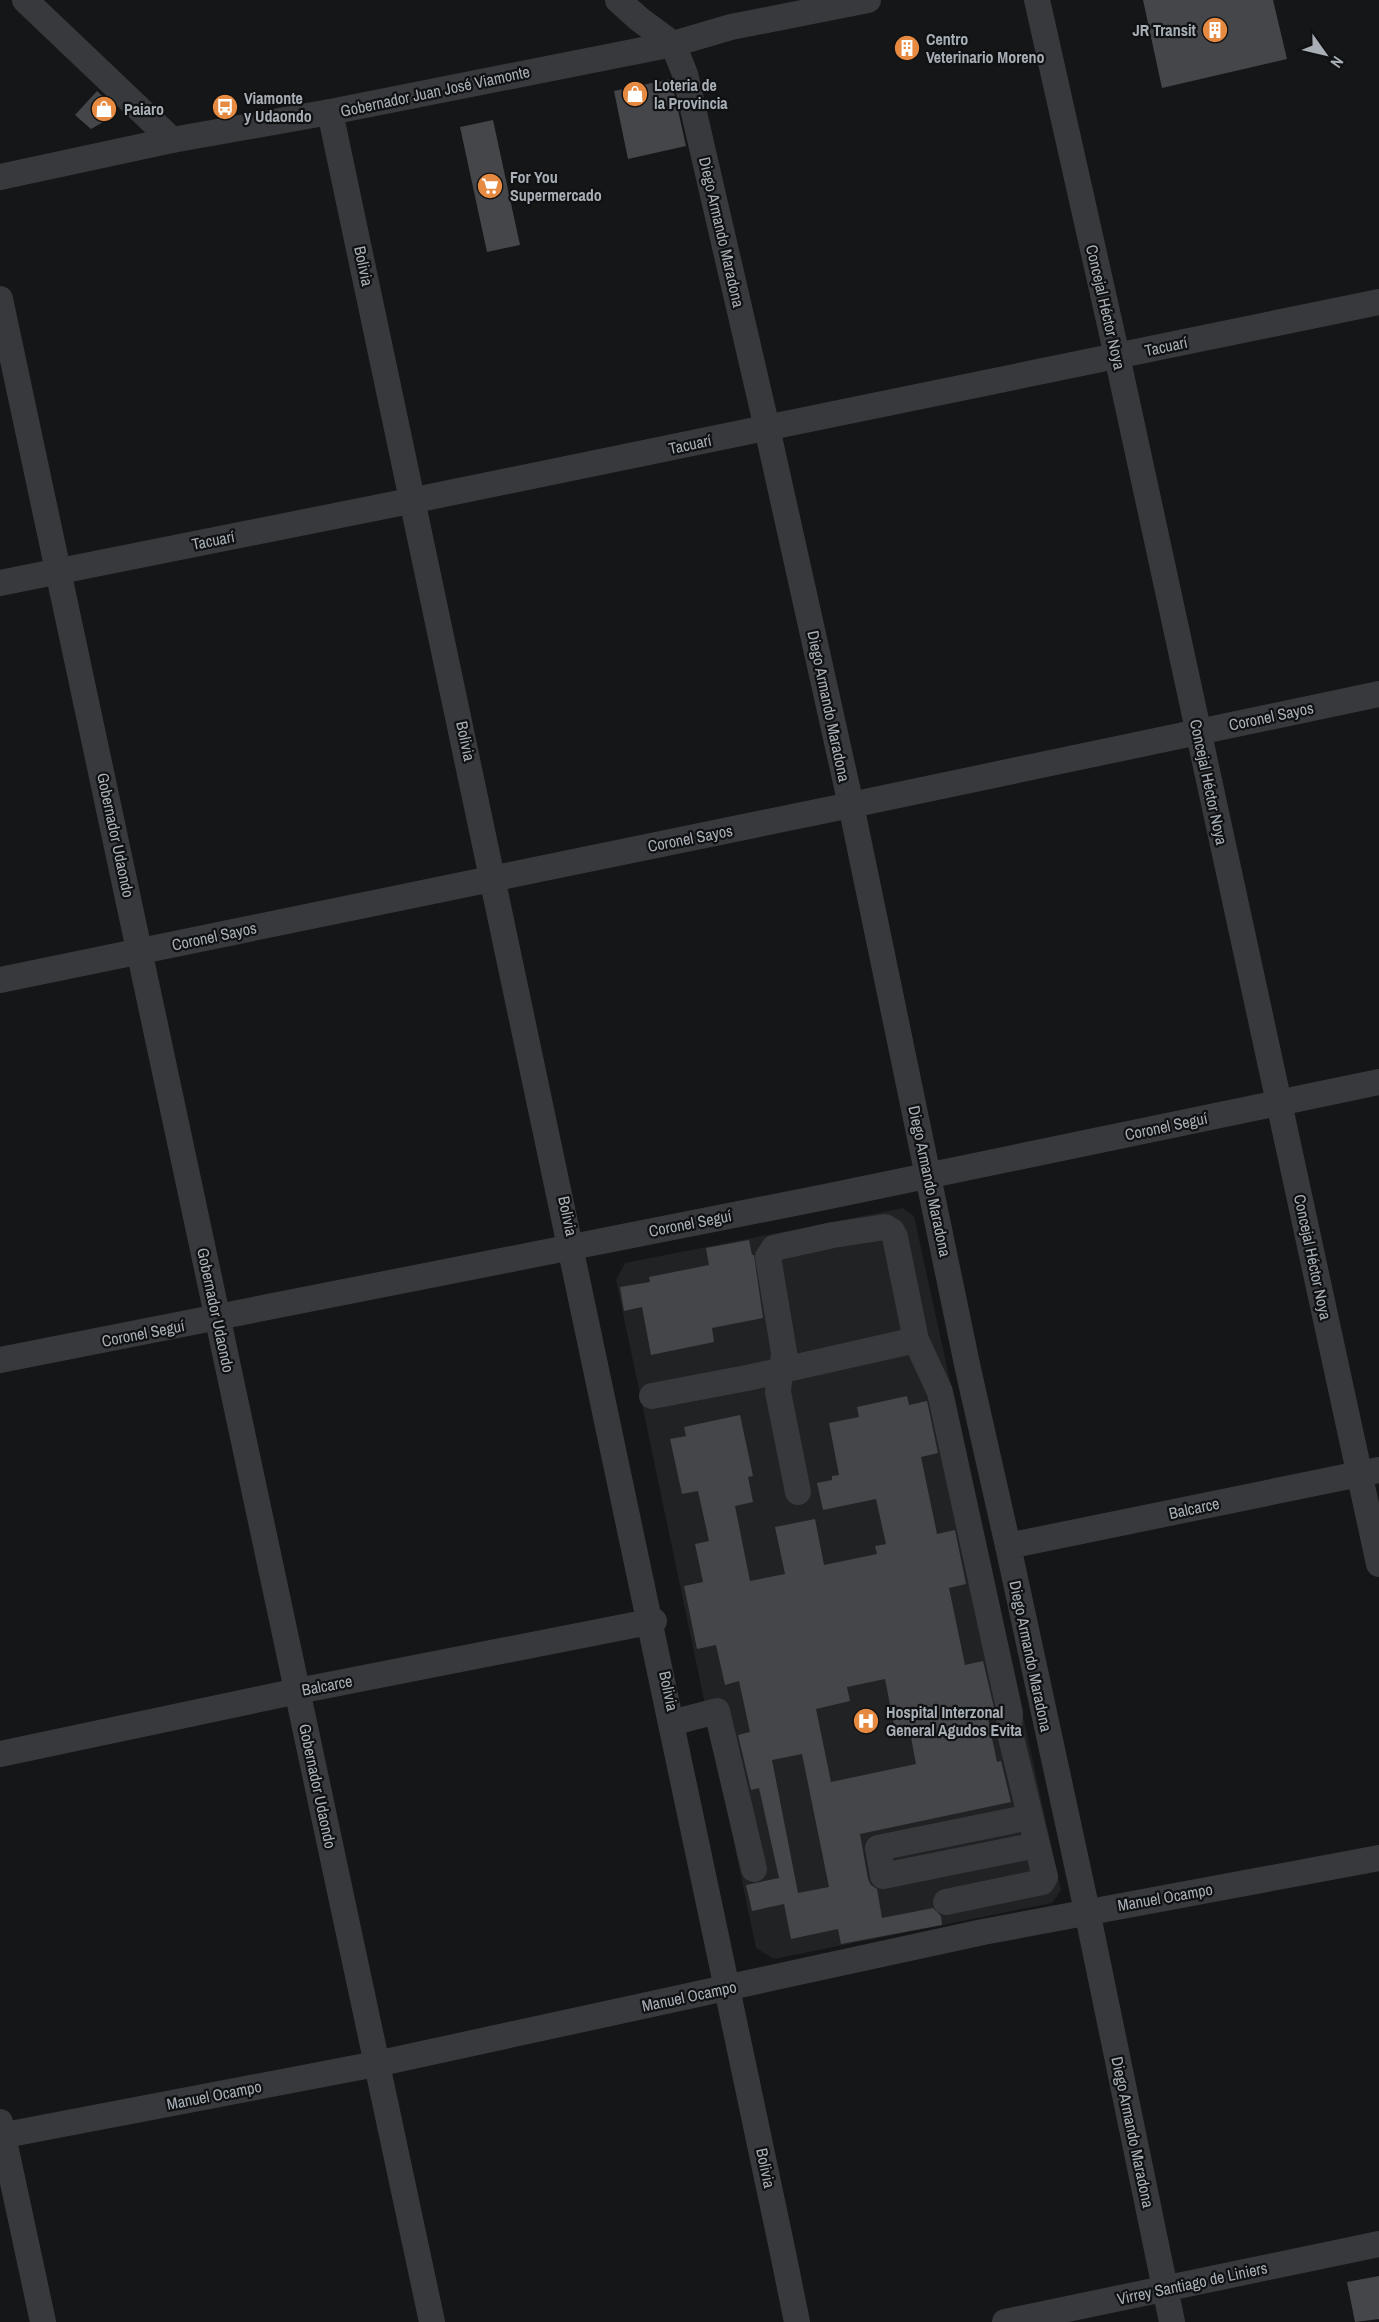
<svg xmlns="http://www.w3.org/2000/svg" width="1379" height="2322" viewBox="0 0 1379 2322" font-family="'Archivo Narrow',sans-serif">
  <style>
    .built { fill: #212224 }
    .building { fill: #44464a; fill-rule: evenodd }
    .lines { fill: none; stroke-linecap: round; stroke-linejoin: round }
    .minor { stroke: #37393c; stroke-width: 26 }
    .labels { text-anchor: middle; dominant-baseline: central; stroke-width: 4.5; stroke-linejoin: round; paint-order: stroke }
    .poi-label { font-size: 16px; font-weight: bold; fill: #a8afb6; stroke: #101112; text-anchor: start }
    .street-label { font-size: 16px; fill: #a8afb6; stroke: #101112 }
  </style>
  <rect width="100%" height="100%" fill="#151617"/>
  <path class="built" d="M903 1208 914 1216 1061 1890 1052 1903 774 1959 756 1948 616 1280 625 1263Z"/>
  <g class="building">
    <path d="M1143 0H1273L1287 59 1162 88Z"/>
    <path d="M671 79 686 146 628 159 614 91Z"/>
    <path d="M97 91 110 103 105 121 91 129 75 115Z"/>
    <path d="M493 120 520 245 487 252 460 127Z"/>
    <path d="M749 1240 752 1255H754L763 1318 712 1328 714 1342 651 1355 642 1307 624 1311 620 1287 650 1282 649 1277 709 1265 706 1248Z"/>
    <path d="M907 1396 909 1405 927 1401 938 1453 921 1457 937 1534 955 1530 966 1584 949 1588 965 1665 983 1661 995 1712 987 1714 997 1762 1001 1761 1011 1802 860 1834 868 1879 871 1885 877 1889 882 1918 933 1908 941 1916 942 1925 841 1944 838 1929 791 1939 784 1904 752 1911 746 1885 779 1878 759 1788 751 1790 738 1735 750 1732 739 1681 725 1685 716 1645 697 1649 684 1586 703 1582 695 1544 709 1541 698 1491 682 1494 670 1439 686 1436 684 1427 740 1415 753 1476 748 1477 753 1502 735 1506 750 1581 785 1574 775 1527 815 1519 824 1565 877 1554 875 1546 886 1544 876 1499 823 1510 817 1483 832 1480V1476L839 1475 829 1423 859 1417 857 1407ZM885 1679 896 1735 910 1732 916 1764 831 1782 816 1709 850 1701 847 1687ZM802 1754 829 1887 798 1893 772 1760Z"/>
    <path d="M1379 2276V2319L1355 2322 1347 2282Z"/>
  </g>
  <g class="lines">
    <g class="minor">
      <path d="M25 0 172 140"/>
      <path d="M618 0 639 19 673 44"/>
      <path d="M1037 0 1117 356 1379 1564"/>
      <path d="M673 44 685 74 767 428 851 805 968 1369 1008 1546 1087 1911 1172 2322"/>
      <path d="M330 112C492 847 647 1584 797 2322"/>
      <path d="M0 177 172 140 330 112 673 44 731 27 868 0"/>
      <path d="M0 299 432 2322"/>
      <path d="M0 583 415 500 1379 302"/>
      <path d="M0 980 851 805 1379 694"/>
      <path d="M0 1360 825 1197 1379 1082"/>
      <path d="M652 1396 752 1377 916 1340"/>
      <path d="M798 1492 778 1392C778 1378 784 1366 784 1352L768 1257 774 1248 833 1235 885 1227 892 1231 895 1237 916 1340 940 1392 1010 1713 1009 1729 1045 1877 1042 1882 946 1902"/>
      <path d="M1008 1546 1379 1470"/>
      <path d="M675 1722 717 1711 754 1869"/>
      <path d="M0 1754 298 1691 654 1621"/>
      <path d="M1030 1817 878 1848 883 1876 1037 1845"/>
      <path d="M0 2122 43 2322"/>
      <path d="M0 2136 376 2064 983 1932 1379 1858"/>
      <path d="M1005 2322 1379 2244"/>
    </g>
  </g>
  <defs>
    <g id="building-disc" transform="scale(1.35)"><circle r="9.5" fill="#e58a40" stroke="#101112"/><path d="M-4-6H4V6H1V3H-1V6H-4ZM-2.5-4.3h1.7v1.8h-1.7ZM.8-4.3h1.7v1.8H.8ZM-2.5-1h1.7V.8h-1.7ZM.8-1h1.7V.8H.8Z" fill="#fff"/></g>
    <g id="shop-disc" transform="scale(1.35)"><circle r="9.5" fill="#e58a40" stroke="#101112"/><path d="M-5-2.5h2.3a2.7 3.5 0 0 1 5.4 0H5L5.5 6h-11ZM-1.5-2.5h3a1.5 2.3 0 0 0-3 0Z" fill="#fff"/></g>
    <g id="bus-disc" transform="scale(1.35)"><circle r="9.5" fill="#e58a40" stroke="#101112"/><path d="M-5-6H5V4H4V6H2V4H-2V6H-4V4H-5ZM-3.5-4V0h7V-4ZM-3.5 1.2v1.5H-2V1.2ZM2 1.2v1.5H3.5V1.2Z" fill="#fff"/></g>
    <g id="supermarket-disc" transform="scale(1.35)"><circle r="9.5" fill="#e58a40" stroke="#101112"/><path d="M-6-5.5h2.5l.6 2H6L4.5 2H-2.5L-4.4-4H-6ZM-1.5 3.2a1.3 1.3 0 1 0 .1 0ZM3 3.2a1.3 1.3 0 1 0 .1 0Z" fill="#fff"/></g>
    <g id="hospital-disc" transform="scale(1.35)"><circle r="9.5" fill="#e58a40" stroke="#101112"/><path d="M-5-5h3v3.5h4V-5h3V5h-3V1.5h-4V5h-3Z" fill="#fff"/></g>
  </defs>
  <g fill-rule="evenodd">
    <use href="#building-disc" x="1215" y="30"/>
    <use href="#building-disc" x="907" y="48"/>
    <use href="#shop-disc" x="635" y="94"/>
    <use href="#bus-disc" x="225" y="107"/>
    <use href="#shop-disc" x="104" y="109"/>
    <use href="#supermarket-disc" x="490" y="186"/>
    <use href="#hospital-disc" x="866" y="1721"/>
  </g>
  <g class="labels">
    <g class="poi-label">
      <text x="1196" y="30" text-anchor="end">JR Transit</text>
      <text x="926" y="39">Centro<tspan x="926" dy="18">Veterinario Moreno</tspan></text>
      <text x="654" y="85">Loteria de<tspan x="654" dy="18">la Provincia</tspan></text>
      <text x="244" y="98">Viamonte<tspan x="244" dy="18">y Udaondo</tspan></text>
      <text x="124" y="109">Paiaro</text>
      <text x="510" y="177">For You<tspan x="510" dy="18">Supermercado</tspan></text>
      <text x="886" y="1712">Hospital Interzonal<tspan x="886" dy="18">General Agudos Evita</tspan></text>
    </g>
    <g class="street-label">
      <text transform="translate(435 91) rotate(-12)">Gobernador Juan José Viamonte</text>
      <text transform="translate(722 232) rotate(77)">Diego Armando Maradona</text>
      <text transform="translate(364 266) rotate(78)">Bolivia</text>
      <text transform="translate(1106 307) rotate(77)">Concejal Héctor Noya</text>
      <text transform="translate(1166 346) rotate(-12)">Tacuarí</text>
      <text transform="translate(690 444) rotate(-12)">Tacuarí</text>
      <text transform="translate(213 540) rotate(-11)">Tacuarí</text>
      <text transform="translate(829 706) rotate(78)">Diego Armando Maradona</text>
      <text transform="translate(1271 716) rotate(-12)">Coronel Sayos</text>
      <text transform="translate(466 741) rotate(78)">Bolivia</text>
      <text transform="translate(1209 782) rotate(78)">Concejal Héctor Noya</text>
      <text transform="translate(116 835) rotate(78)">Gobernador Udaondo</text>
      <text transform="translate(690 838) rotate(-11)">Coronel Sayos</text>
      <text transform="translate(214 936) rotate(-12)">Coronel Sayos</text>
      <text transform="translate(1166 1126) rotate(-12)">Coronel Seguí</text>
      <text transform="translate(930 1181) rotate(78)">Diego Armando Maradona</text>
      <text transform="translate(568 1216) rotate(78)">Bolivia</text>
      <text transform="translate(690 1223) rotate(-11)">Coronel Seguí</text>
      <text transform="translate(1313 1257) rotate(78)">Concejal Héctor Noya</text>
      <text transform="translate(216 1310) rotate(78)">Gobernador Udaondo</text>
      <text transform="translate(143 1333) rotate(-11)">Coronel Seguí</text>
      <text transform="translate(1194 1508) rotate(-12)">Balcarce</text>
      <text transform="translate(1031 1656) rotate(78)">Diego Armando Maradona</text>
      <text transform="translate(327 1685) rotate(-11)">Balcarce</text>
      <text transform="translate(669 1691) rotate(78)">Bolivia</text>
      <text transform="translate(318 1786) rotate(78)">Gobernador Udaondo</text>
      <text transform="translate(1165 1897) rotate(-10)">Manuel Ocampo</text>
      <text transform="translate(689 1996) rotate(-12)">Manuel Ocampo</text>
      <text transform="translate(214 2095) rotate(-11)">Manuel Ocampo</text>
      <text transform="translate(1133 2132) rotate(78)">Diego Armando Maradona</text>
      <text transform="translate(766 2168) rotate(78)">Bolivia</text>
      <text transform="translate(1192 2283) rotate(-12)">Virrey Santiago de Liniers</text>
    </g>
  </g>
  <g transform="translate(1325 54) rotate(124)" stroke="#101112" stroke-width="4.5" paint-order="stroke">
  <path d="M0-4.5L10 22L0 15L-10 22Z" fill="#a8afb6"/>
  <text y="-9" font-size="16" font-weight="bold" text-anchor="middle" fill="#a8afb6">N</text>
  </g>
</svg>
